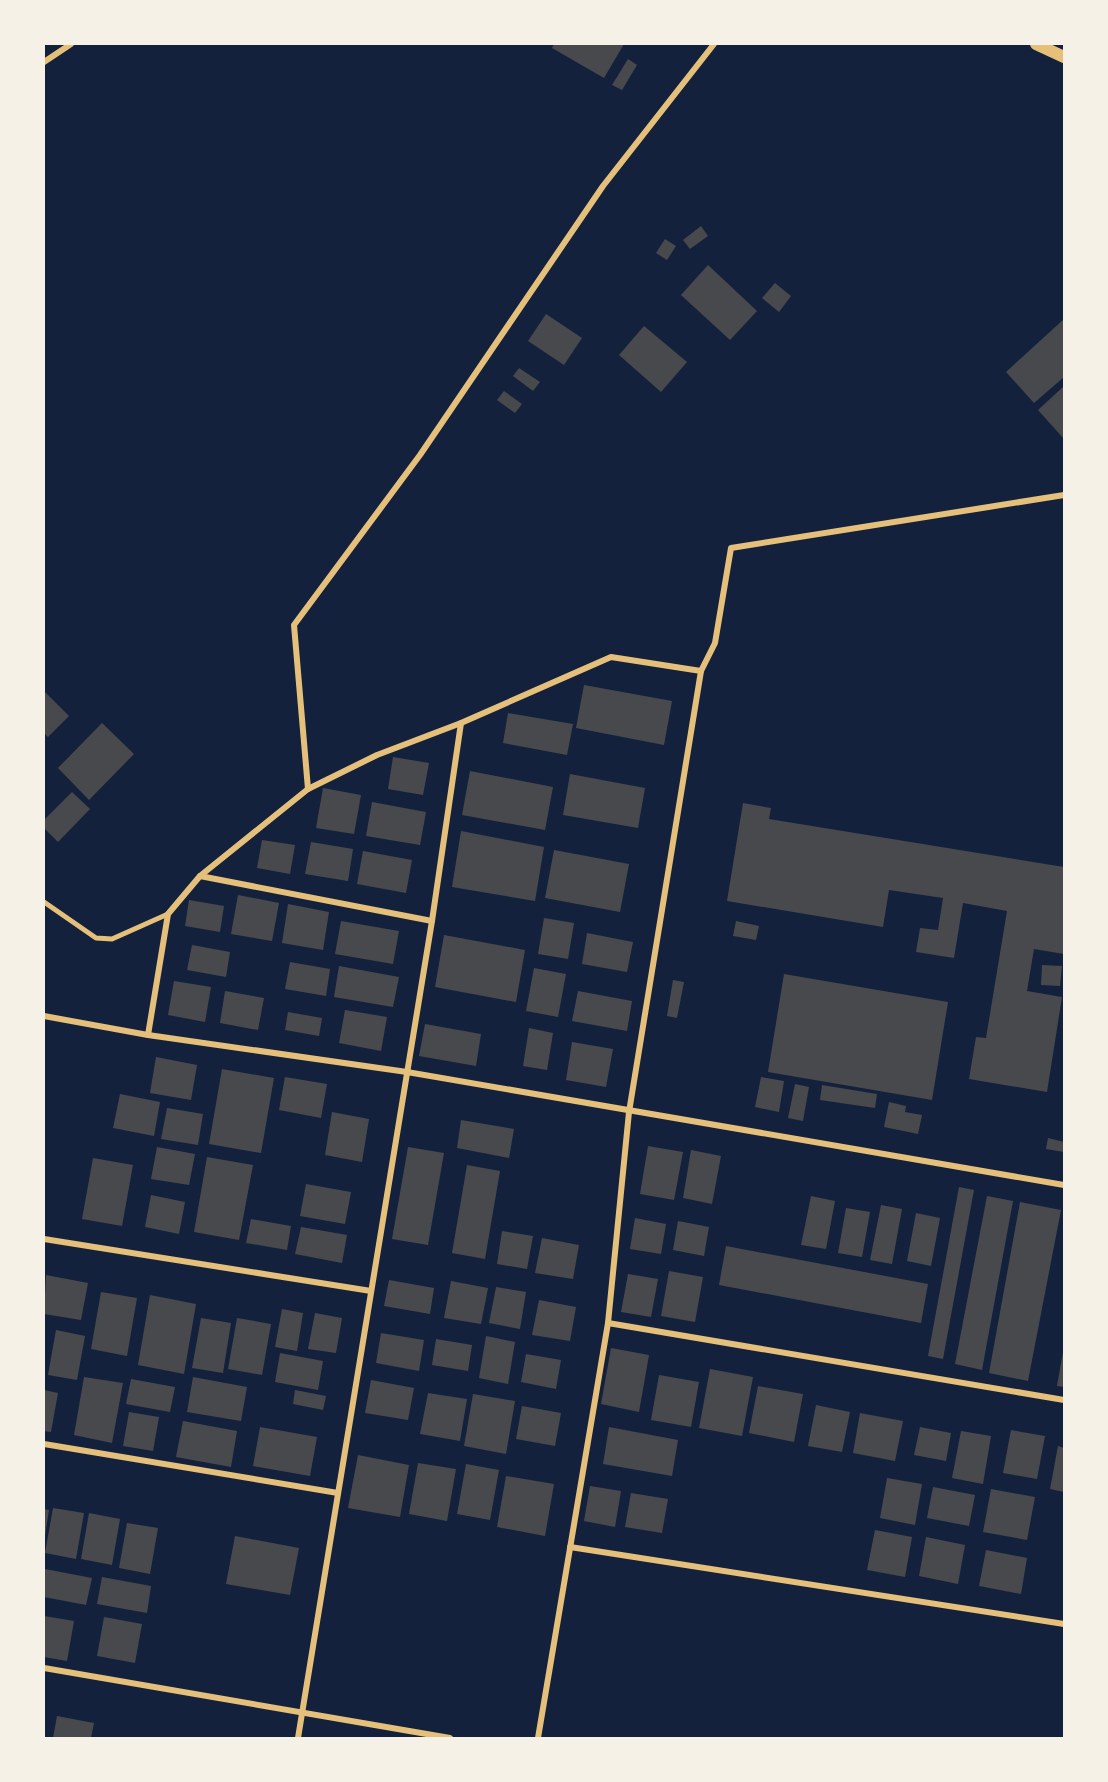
<svg xmlns="http://www.w3.org/2000/svg" width="1108" height="1782" viewBox="0 0 1108 1782" font-family="Manrope,sans-serif">
  <style>
    .building { fill: #48494c }
    .lines { fill: none; stroke-linecap: round; stroke-linejoin: round }
    .pedestrian { stroke: #e5c07b; stroke-width: 5 }
    .minor { stroke: #e5c07b; stroke-width: 6 }
    .secondary { stroke: #e5c07b; stroke-width: 12 }
  </style>
  <rect width="100%" height="100%" fill="#14213d"/>
  <g class="building">
    <path d="M554 44H624L604 78 552 48Z"/>
    <path d="M628 59 637 65 622 90 612 85Z"/>
    <path d="M701 226 708 236 690 249 683 240Z"/>
    <path d="M665 239 676 246 667 260 656 253Z"/>
    <path d="M708 265 757 311 730 340 681 295Z"/>
    <path d="M775 283 791 296 779 312 762 298Z"/>
    <path d="M546 314 582 338 564 365 528 341Z"/>
    <path d="M1064 319V377L1034 403 1006 372Z"/>
    <path d="M644 326 687 362 661 392 619 355Z"/>
    <path d="M519 368 540 382 533 391 513 376Z"/>
    <path d="M1064 386V439L1038 410Z"/>
    <path d="M504 391 522 404 515 413 497 400Z"/>
    <path d="M584 685 672 701 664 745 576 728Z"/>
    <path d="M44 691 69 716 48 737 44 733Z"/>
    <path d="M508 713 573 724 567 755 503 743Z"/>
    <path d="M102 723 134 754 89 800 58 768Z"/>
    <path d="M393 757 429 763 423 795 388 789Z"/>
    <path d="M470 771 553 787 545 830 462 815Z"/>
    <path d="M570 774 645 788 638 828 563 815Z"/>
    <path d="M323 788 361 795 354 834 316 828Z"/>
    <path d="M72 792 90 809 58 842 44 828V820Z"/>
    <path d="M372 802 426 812 420 845 366 836Z"/>
    <path d="M743 803 771 808 769 819 1064 867V954L1034 949 1027 991 1062 997 1047 1092 969 1079 976 1037 986 1038 1007 911 963 903 954 958 916 952 920 928 938 930 943 898 889 890 883 927 727 901Z"/>
    <path d="M461 831 544 847 535 901 452 887Z"/>
    <path d="M262 840 295 845 290 874 257 868Z"/>
    <path d="M311 842 353 849 348 881 305 874Z"/>
    <path d="M554 850 629 864 620 912 545 898Z"/>
    <path d="M363 851 412 860 406 893 357 884Z"/>
    <path d="M238 895 279 903 272 941 231 934Z"/>
    <path d="M189 900 224 906 220 932 185 926Z"/>
    <path d="M288 904 329 912 323 950 282 943Z"/>
    <path d="M544 918 574 923 568 959 538 954Z"/>
    <path d="M341 921 399 931 393 964 335 954Z"/>
    <path d="M736 921 759 926 756 940 733 936Z"/>
    <path d="M587 933 633 942 627 972 582 964Z"/>
    <path d="M444 935 525 950 516 1002 435 987Z"/>
    <path d="M192 945 230 952 226 977 187 970Z"/>
    <path d="M290 962 330 969 326 996 285 989Z"/>
    <path d="M1042 965 1062 966 1060 986 1041 985Z"/>
    <path d="M339 966 399 977 393 1007 334 997Z"/>
    <path d="M534 968 566 974 558 1017 526 1011Z"/>
    <path d="M784 974 948 1002 932 1100 768 1072Z"/>
    <path d="M673 980 684 982 677 1018 667 1016Z"/>
    <path d="M174 981 211 987 205 1022 168 1015Z"/>
    <path d="M225 991 264 998 258 1030 220 1023Z"/>
    <path d="M578 991 632 1001 627 1031 572 1021Z"/>
    <path d="M345 1010 387 1017 381 1051 339 1043Z"/>
    <path d="M288 1012 322 1018 319 1036 285 1030Z"/>
    <path d="M425 1024 481 1034 476 1066 419 1056Z"/>
    <path d="M529 1028 553 1033 547 1070 523 1066Z"/>
    <path d="M572 1042 613 1049 606 1087 566 1080Z"/>
    <path d="M156 1057 197 1065 191 1100 150 1093Z"/>
    <path d="M222 1069 274 1078 261 1153 209 1144Z"/>
    <path d="M285 1077 327 1084 321 1118 279 1110Z"/>
    <path d="M761 1077 784 1081 779 1112 755 1107Z"/>
    <path d="M795 1084 809 1087 803 1121 788 1118Z"/>
    <path d="M822 1085 877 1094 875 1108 820 1100Z"/>
    <path d="M120 1094 160 1102 154 1136 113 1128Z"/>
    <path d="M889 1102 906 1106 905 1112 922 1115 918 1134 884 1127Z"/>
    <path d="M167 1108 203 1114 198 1145 161 1139Z"/>
    <path d="M332 1112 369 1119 362 1162 325 1155Z"/>
    <path d="M461 1120 514 1129 509 1158 457 1148Z"/>
    <path d="M1048 1138 1064 1142V1152L1046 1149Z"/>
    <path d="M648 1146 683 1152 674 1200 640 1194Z"/>
    <path d="M157 1147 195 1154 189 1185 151 1179Z"/>
    <path d="M408 1147 444 1153 428 1245 392 1239Z"/>
    <path d="M691 1150 721 1156 712 1204 683 1198Z"/>
    <path d="M207 1157 253 1165 239 1240 194 1232Z"/>
    <path d="M93 1158 133 1165 122 1226 82 1219Z"/>
    <path d="M467 1165 500 1171 485 1259 452 1253Z"/>
    <path d="M306 1184 351 1192 345 1224 300 1216Z"/>
    <path d="M959 1187 974 1190 943 1359 928 1356Z"/>
    <path d="M151 1195 185 1202 179 1234 145 1227Z"/>
    <path d="M811 1196 835 1201 826 1249 801 1245Z"/>
    <path d="M987 1196 1013 1201 982 1370 955 1364Z"/>
    <path d="M1020 1202 1061 1210 1028 1381 989 1373Z"/>
    <path d="M881 1205 902 1209 892 1264 870 1260Z"/>
    <path d="M846 1208 870 1212 862 1257 838 1253Z"/>
    <path d="M916 1213 940 1218 931 1266 907 1261Z"/>
    <path d="M635 1218 666 1224 661 1254 630 1249Z"/>
    <path d="M251 1219 291 1226 287 1250 246 1243Z"/>
    <path d="M678 1221 709 1227 704 1256 673 1250Z"/>
    <path d="M301 1227 347 1235 342 1263 295 1254Z"/>
    <path d="M502 1231 533 1236 527 1269 497 1264Z"/>
    <path d="M542 1238 579 1245 573 1279 535 1273Z"/>
    <path d="M726 1246 928 1284 921 1323 719 1285Z"/>
    <path d="M669 1271 703 1277 695 1322 661 1316Z"/>
    <path d="M628 1274 658 1279 651 1317 621 1312Z"/>
    <path d="M46 1275 88 1283 81 1320 44 1314Z"/>
    <path d="M389 1280 434 1288 430 1314 384 1306Z"/>
    <path d="M451 1281 488 1288 481 1324 444 1318Z"/>
    <path d="M496 1287 526 1292 520 1329 489 1323Z"/>
    <path d="M101 1292 137 1298 127 1356 91 1349Z"/>
    <path d="M150 1295 196 1304 184 1374 138 1365Z"/>
    <path d="M539 1300 576 1307 570 1341 532 1335Z"/>
    <path d="M282 1309 303 1313 297 1351 275 1347Z"/>
    <path d="M315 1313 342 1318 336 1353 308 1349Z"/>
    <path d="M201 1318 231 1323 223 1373 192 1368Z"/>
    <path d="M237 1318 271 1324 262 1375 228 1369Z"/>
    <path d="M56 1330 85 1336 77 1380 48 1375Z"/>
    <path d="M381 1333 424 1340 419 1371 376 1363Z"/>
    <path d="M486 1336 515 1342 508 1384 479 1378Z"/>
    <path d="M436 1339 472 1345 468 1371 432 1365Z"/>
    <path d="M611 1348 649 1355 639 1412 601 1404Z"/>
    <path d="M1063 1352H1064V1387L1057 1386Z"/>
    <path d="M280 1353 323 1361 318 1390 275 1382Z"/>
    <path d="M526 1354 561 1360 556 1389 521 1382Z"/>
    <path d="M710 1369 753 1377 742 1436 699 1428Z"/>
    <path d="M659 1375 699 1382 691 1427 651 1420Z"/>
    <path d="M84 1377 123 1383 112 1443 74 1435Z"/>
    <path d="M193 1377 247 1387 241 1421 187 1412Z"/>
    <path d="M131 1379 175 1387 170 1412 126 1404Z"/>
    <path d="M371 1380 414 1388 408 1420 365 1413Z"/>
    <path d="M758 1386 803 1394 794 1442 749 1433Z"/>
    <path d="M44 1390 58 1393 51 1432 44 1431Z"/>
    <path d="M295 1390 326 1396 323 1410 293 1404Z"/>
    <path d="M428 1393 467 1399 460 1441 420 1434Z"/>
    <path d="M473 1394 515 1401 506 1454 464 1446Z"/>
    <path d="M816 1405 850 1412 842 1452 808 1446Z"/>
    <path d="M522 1406 561 1413 555 1446 516 1439Z"/>
    <path d="M129 1412 159 1417 153 1451 123 1446Z"/>
    <path d="M860 1413 903 1421 895 1461 853 1453Z"/>
    <path d="M183 1421 237 1431 231 1467 176 1457Z"/>
    <path d="M260 1427 317 1437 310 1476 253 1466Z"/>
    <path d="M609 1427 678 1440 672 1476 603 1464Z"/>
    <path d="M920 1427 951 1433 946 1461 914 1455Z"/>
    <path d="M1011 1430 1045 1436 1037 1479 1003 1473Z"/>
    <path d="M961 1431 991 1436 983 1484 952 1478Z"/>
    <path d="M1058 1446 1064 1448V1492L1050 1489Z"/>
    <path d="M358 1455 409 1465 400 1517 348 1508Z"/>
    <path d="M418 1463 456 1469 447 1521 409 1514Z"/>
    <path d="M466 1464 499 1470 490 1520 457 1514Z"/>
    <path d="M506 1476 554 1484 545 1536 497 1527Z"/>
    <path d="M887 1478 922 1484 915 1525 880 1518Z"/>
    <path d="M590 1486 621 1491 615 1527 584 1521Z"/>
    <path d="M933 1487 975 1495 969 1526 927 1518Z"/>
    <path d="M991 1489 1035 1497 1027 1540 983 1532Z"/>
    <path d="M631 1493 668 1499 662 1533 625 1527Z"/>
    <path d="M53 1508 84 1513 76 1559 45 1553Z"/>
    <path d="M44 1509 49 1510 45 1536H44Z"/>
    <path d="M89 1513 120 1519 112 1565 81 1559Z"/>
    <path d="M127 1523 158 1528 150 1574 119 1568Z"/>
    <path d="M875 1530 912 1537 905 1577 867 1570Z"/>
    <path d="M235 1536 299 1548 290 1595 226 1584Z"/>
    <path d="M926 1537 965 1545 958 1584 919 1576Z"/>
    <path d="M986 1550 1027 1558 1021 1594 979 1586Z"/>
    <path d="M45 1569 92 1578 86 1605 44 1597Z"/>
    <path d="M102 1577 151 1586 147 1613 97 1604Z"/>
    <path d="M44 1616 74 1621 67 1661 44 1657Z"/>
    <path d="M104 1617 142 1624 135 1663 97 1656Z"/>
    <path d="M57 1716 94 1723 91 1738H53Z"/>
  </g>
  <g class="lines">
    <path class="pedestrian" d="M44 902 96 938 112 939 168 914"/>
    <g class="minor">
      <path d="M44 62 71 44"/>
      <path d="M308 789 294 625 420 455 603 186 714 44"/>
      <path d="M200 876 432 921"/>
      <path d="M44 1016 148 1035 407 1072 1064 1185"/>
      <path d="M148 1035 168 914 200 876 308 789 377 755 461 723 611 657 701 671"/>
      <path d="M44 1239 371 1291"/>
      <path d="M608 1323 1064 1400"/>
      <path d="M44 1444 338 1493"/>
      <path d="M570 1547 1064 1624"/>
      <path d="M44 1668 450 1738"/>
      <path d="M298 1738 432 921 461 723"/>
      <path d="M538 1738 608 1323 629 1112 701 671 715 643 731 548 1064 495"/>
    </g>
    <path class="secondary" d="M1036 44 1064 57"/>
  </g>
  <rect width="1108" height="1782" fill="none" stroke="#f6f1e7" stroke-width="90"/>
</svg>
